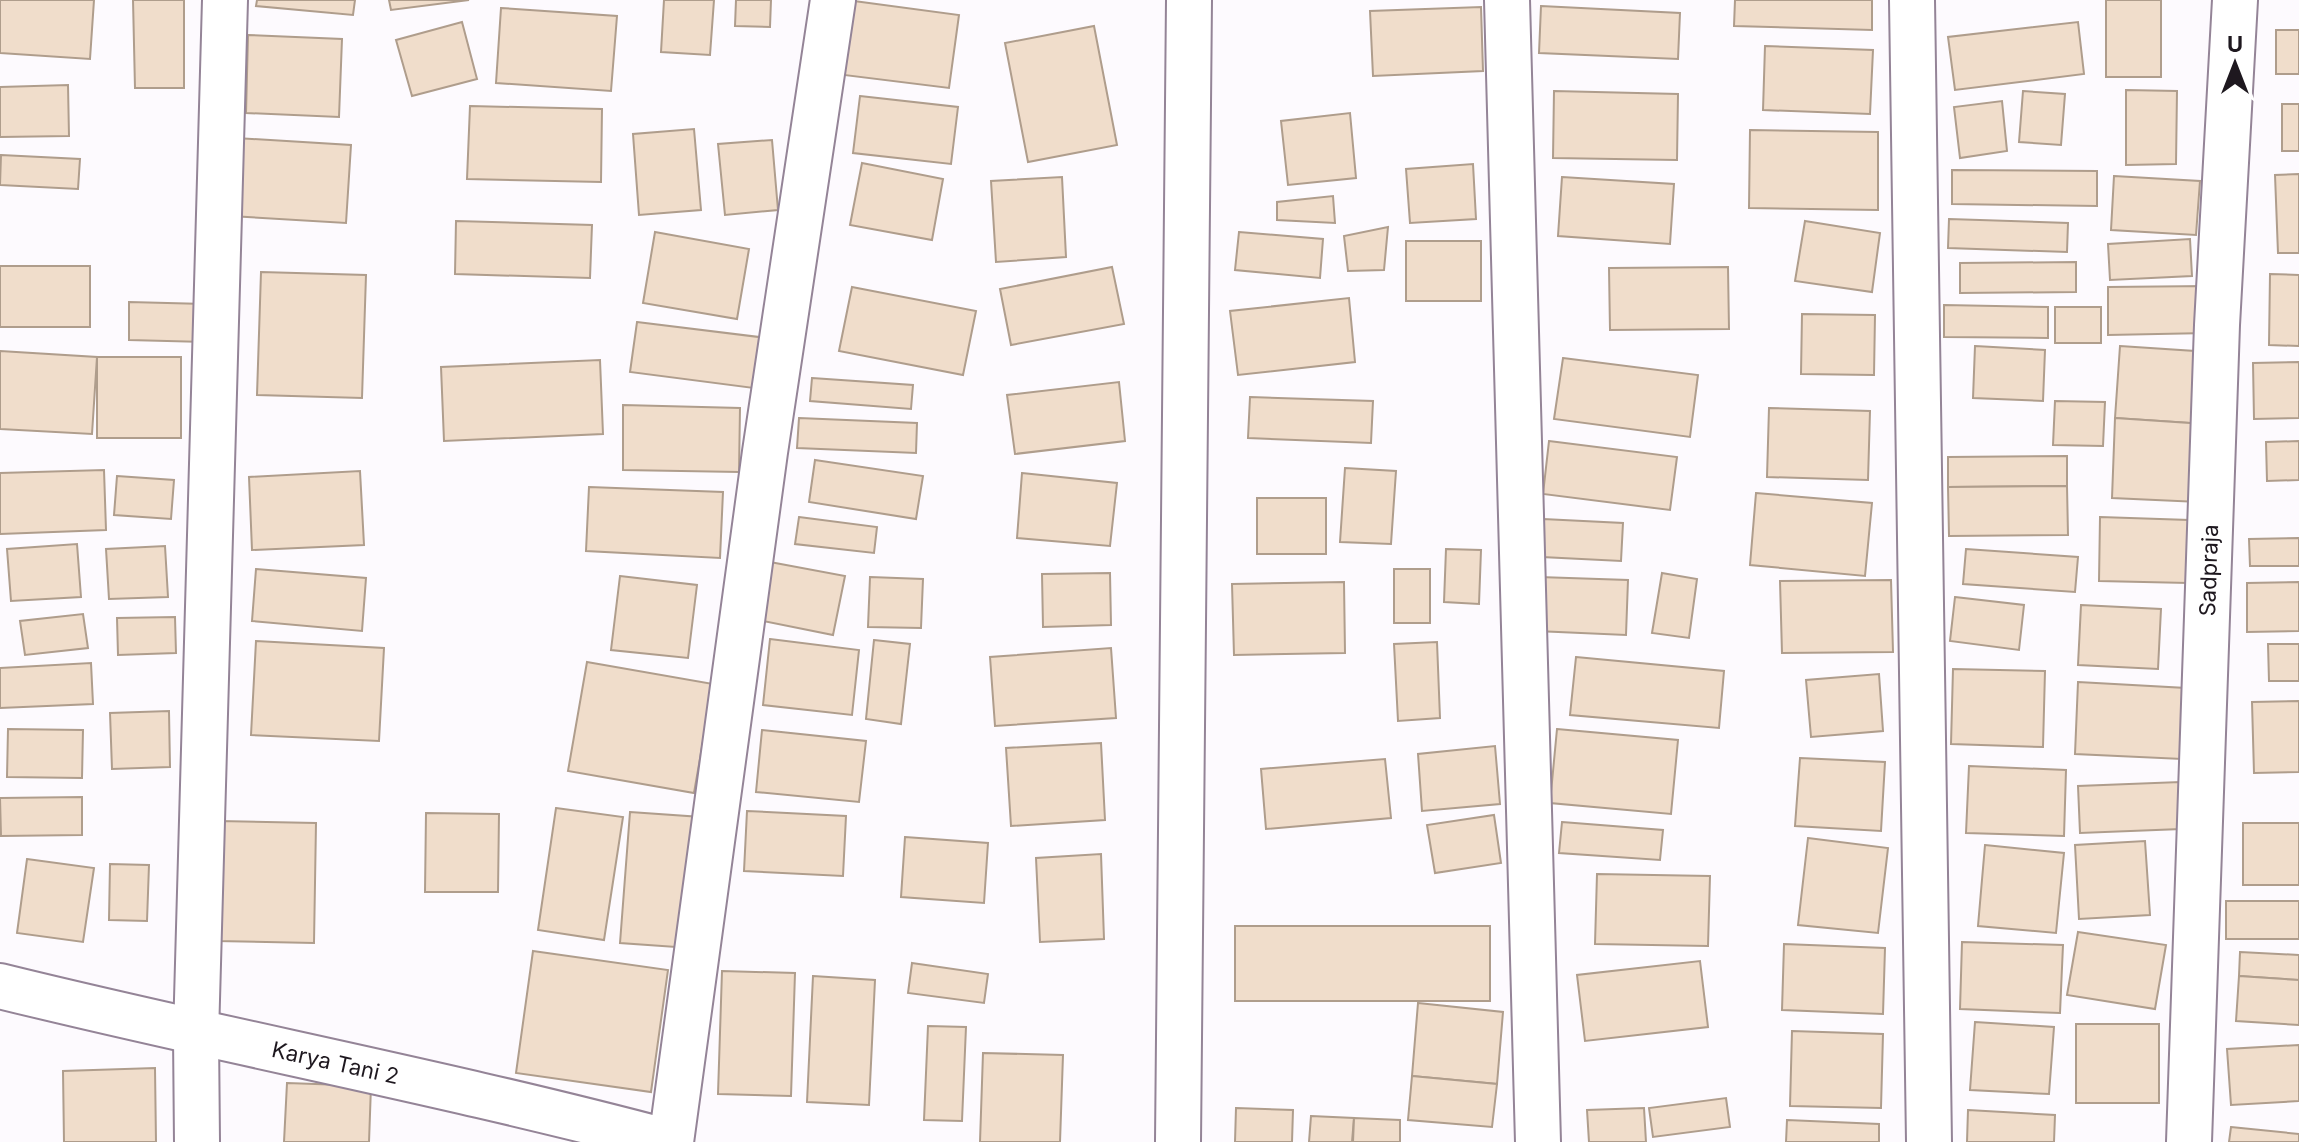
<svg xmlns="http://www.w3.org/2000/svg" width="2299" height="1142" viewBox="0 0 2299 1142" font-family="Inter,sans-serif">
  <style>
    .building { fill: #f0ddcb; stroke: #af9d8c; stroke-width: 2 }
    .lines { fill: none; stroke-linecap: round; stroke-linejoin: round }
    .street-casing { stroke: #948497; stroke-width: 48 }
    .street { stroke: #fff; stroke-width: 44 }
    .labels { text-anchor: middle; dominant-baseline: central; stroke-width: 7; stroke-linejoin: round; paint-order: stroke }
    .street-label { font-size: 22px; fill: #1e181f; stroke: #fff }
  </style>
  <rect width="100%" height="100%" fill="#fdfafe"/>
  <g class="building">
    <path d="M0 0H94L90 59 0 53Z"/>
    <path d="M133 0H184V88H135Z"/>
    <path d="M257 0H355L353 15 256 6Z"/>
    <path d="M389 0H469L391 10Z"/>
    <path d="M664 0H714L710 55 661 52Z"/>
    <path d="M736 0H771L770 27 735 26Z"/>
    <path d="M1735 0H1872V30L1734 26Z"/>
    <rect x="2106" y="0" width="55" height="77"/>
    <path d="M854 1 959 15 949 88 844 75Z"/>
    <path d="M1541 6 1680 13 1678 59 1539 53Z"/>
    <path d="M1481 7 1483 71 1373 76 1370 11Z"/>
    <path d="M501 8 617 16 611 91 496 83Z"/>
    <path d="M462 22 477 79 412 96 396 40Z"/>
    <path d="M2078 22 2084 74 1955 90 1948 37Z"/>
    <path d="M1094 26 1117 145 1028 162 1005 43Z"/>
    <rect x="2276" y="30" width="23" height="44"/>
    <path d="M248 35 342 39 339 117 246 113Z"/>
    <path d="M1765 46 1873 50 1870 114 1763 110Z"/>
    <path d="M68 85 69 136 0 137V87Z"/>
    <path d="M2126 90 2177 91 2176 164 2126 165Z"/>
    <path d="M1554 91 1678 94 1677 160 1553 158Z"/>
    <path d="M2023 91 2065 94 2061 145 2019 142Z"/>
    <path d="M860 96 958 107 951 164 853 153Z"/>
    <path d="M2002 101 2007 151 1960 158 1954 107Z"/>
    <rect x="2282" y="104" width="17" height="47"/>
    <path d="M470 106 602 109 601 182 467 179Z"/>
    <path d="M1350 113 1356 178 1288 185 1281 121Z"/>
    <path d="M694 129 701 210 639 215 633 134Z"/>
    <path d="M1750 130 1878 132V210L1749 208Z"/>
    <path d="M236 138 351 145 346 223 230 216Z"/>
    <path d="M772 140 778 210 725 215 718 144Z"/>
    <path d="M1 155 80 159 78 189 0 185Z"/>
    <path d="M862 163 943 179 932 240 850 225Z"/>
    <path d="M1473 164 1476 219 1410 223 1406 169Z"/>
    <path d="M1952 170 2097 171V206L1952 204Z"/>
    <path d="M2299 174V253H2278L2275 175Z"/>
    <path d="M2114 176 2200 181 2196 235 2111 230Z"/>
    <path d="M1062 177 1066 257 996 262 991 181Z"/>
    <path d="M1562 177 1674 184 1670 244 1558 236Z"/>
    <path d="M1333 196 1335 223 1277 220V202Z"/>
    <path d="M1949 219 2068 223 2067 252 1948 248Z"/>
    <path d="M456 221 592 225 590 278 455 274Z"/>
    <path d="M1805 221 1880 233 1872 292 1795 281Z"/>
    <path d="M1388 227 1384 270 1348 271 1344 236Z"/>
    <path d="M655 232 749 249 737 319 643 303Z"/>
    <path d="M1239 232 1323 239 1320 278 1235 270Z"/>
    <path d="M2190 239 2192 276 2110 280 2108 244Z"/>
    <rect x="1406" y="241" width="75" height="60"/>
    <path d="M2076 262V292L1960 293V263Z"/>
    <rect x="0" y="266" width="90" height="61"/>
    <path d="M1112 267 1124 324 1011 345 1000 289Z"/>
    <path d="M1728 267 1729 329 1610 330 1609 268Z"/>
    <path d="M261 272 366 275 362 398 257 395Z"/>
    <path d="M2270 274 2299 275V346L2269 345Z"/>
    <path d="M2207 286 2208 333 2108 335V287Z"/>
    <path d="M852 287 976 311 963 375 839 351Z"/>
    <path d="M1349 298 1355 362 1238 375 1230 311Z"/>
    <path d="M129 302 205 304V342L129 340Z"/>
    <path d="M1944 305 2048 307V338L1944 337Z"/>
    <rect x="2055" y="307" width="46" height="36"/>
    <path d="M1802 314 1875 315 1874 375 1801 374Z"/>
    <path d="M637 322 767 338 761 389 630 372Z"/>
    <path d="M1975 346 2045 350 2043 401 1973 398Z"/>
    <path d="M2120 346 2210 352 2205 424 2115 418Z"/>
    <path d="M0 351 97 357 92 434 0 429Z"/>
    <rect x="97" y="357" width="84" height="81"/>
    <path d="M1563 358 1698 375 1690 437 1554 419Z"/>
    <path d="M600 360 603 434 444 441 441 367Z"/>
    <path d="M2299 362V418L2254 419 2253 363Z"/>
    <path d="M812 378 913 385 911 409 810 401Z"/>
    <path d="M1119 382 1125 441 1015 454 1007 395Z"/>
    <path d="M1250 397 1373 401 1371 443 1248 438Z"/>
    <path d="M2055 401 2105 402 2103 446 2053 445Z"/>
    <path d="M623 405 740 408 739 472 623 470Z"/>
    <path d="M1769 408 1870 411 1868 480 1767 477Z"/>
    <path d="M799 418 917 423 916 453 797 448Z"/>
    <path d="M2115 418 2205 424 2199 502 2112 498Z"/>
    <path d="M1549 441 1677 457 1670 510 1543 494Z"/>
    <path d="M2299 441V480L2267 481 2266 442Z"/>
    <path d="M2067 456V486L1948 487V457Z"/>
    <path d="M815 460 923 476 916 519 809 502Z"/>
    <path d="M1345 468 1396 471 1391 544 1340 542Z"/>
    <path d="M104 470 106 530 0 534V473Z"/>
    <path d="M360 471 364 545 252 550 249 477Z"/>
    <path d="M1022 473 1117 483 1110 546 1017 538Z"/>
    <path d="M117 476 174 480 171 519 114 515Z"/>
    <path d="M2067 486 2068 535 1949 536 1948 487Z"/>
    <path d="M589 487 723 492 720 558 586 551Z"/>
    <path d="M1756 493 1872 503 1865 576 1750 565Z"/>
    <rect x="1257" y="498" width="69" height="56"/>
    <path d="M799 517 877 527 874 553 795 544Z"/>
    <path d="M2100 517 2189 520 2188 583 2099 581Z"/>
    <path d="M1543 519 1623 523 1621 561 1542 557Z"/>
    <path d="M2299 538V566H2250L2249 539Z"/>
    <path d="M77 544 81 597 11 601 7 549Z"/>
    <path d="M165 546 168 597 109 599 106 549Z"/>
    <path d="M1446 549 1481 550 1479 604 1444 602Z"/>
    <path d="M1966 549 2078 557 2075 592 1963 584Z"/>
    <path d="M770 562 845 576 833 635 758 620Z"/>
    <path d="M256 569 366 578 362 631 252 621Z"/>
    <rect x="1394" y="569" width="36" height="54"/>
    <path d="M1110 573 1111 625 1043 627 1042 574Z"/>
    <path d="M1662 573 1697 579 1689 638 1652 633Z"/>
    <path d="M620 576 697 585 688 658 611 650Z"/>
    <path d="M870 577 923 579 921 628 868 627Z"/>
    <path d="M1539 577 1628 580 1626 635 1536 631Z"/>
    <path d="M1891 580 1893 652 1782 653 1780 581Z"/>
    <path d="M1344 582 1345 653 1234 655 1232 584Z"/>
    <path d="M2299 582V631L2247 632V583Z"/>
    <path d="M1955 597 2024 605 2019 650 1950 641Z"/>
    <path d="M2081 605 2161 609 2158 669 2078 665Z"/>
    <path d="M83 614 88 648 25 655 20 621Z"/>
    <path d="M175 617 176 653 118 655 117 618Z"/>
    <path d="M770 639 859 650 852 715 763 705Z"/>
    <path d="M874 640 910 644 901 724 866 719Z"/>
    <path d="M256 641 384 648 379 741 251 735Z"/>
    <path d="M1437 642 1440 718 1398 721 1394 644Z"/>
    <path d="M2268 644H2299V681H2269Z"/>
    <path d="M1111 648 1116 718 995 726 990 657Z"/>
    <path d="M1576 657 1724 671 1719 728 1570 715Z"/>
    <path d="M587 662 713 684 694 793 568 771Z"/>
    <path d="M91 663 93 704 0 708V668Z"/>
    <path d="M1953 669 2045 671 2043 747 1951 744Z"/>
    <path d="M1879 674 1883 731 1811 737 1806 680Z"/>
    <path d="M2078 682 2186 688 2182 759 2075 754Z"/>
    <path d="M2299 701V772L2254 773 2252 702Z"/>
    <path d="M169 711 170 767 112 769 110 713Z"/>
    <path d="M8 729 83 730 82 778 7 777Z"/>
    <path d="M1557 729 1678 740 1671 814 1550 803Z"/>
    <path d="M762 730 866 741 859 802 756 792Z"/>
    <path d="M1101 743 1105 820 1011 826 1006 748Z"/>
    <path d="M1495 746 1500 804 1422 811 1418 754Z"/>
    <path d="M1800 758 1885 762 1881 831 1795 826Z"/>
    <path d="M1385 759 1391 818 1266 829 1261 769Z"/>
    <path d="M1969 766 2066 770 2064 836 1966 833Z"/>
    <path d="M2180 782 2181 829 2080 833 2078 786Z"/>
    <path d="M82 797V835L1 836 0 798Z"/>
    <path d="M556 808 623 817 604 940 538 930Z"/>
    <path d="M747 811 846 816 843 876 744 871Z"/>
    <path d="M630 812 701 817 690 948 620 943Z"/>
    <path d="M426 813 499 814 498 892H425Z"/>
    <path d="M1494 815 1501 863 1435 873 1427 825Z"/>
    <path d="M219 821 316 823 314 943 217 941Z"/>
    <path d="M1562 822 1663 830 1660 860 1559 853Z"/>
    <rect x="2243" y="823" width="56" height="62"/>
    <path d="M905 837 988 843 984 903 901 897Z"/>
    <path d="M1808 838 1888 848 1878 933 1798 925Z"/>
    <path d="M2145 841 2150 915 2079 919 2075 845Z"/>
    <path d="M1985 845 2064 853 2056 933 1978 926Z"/>
    <path d="M1101 854 1104 939 1040 942 1036 858Z"/>
    <path d="M27 859 94 868 83 942 17 933Z"/>
    <path d="M110 864 149 865 147 921 109 920Z"/>
    <path d="M1597 874 1710 876 1708 946 1595 944Z"/>
    <rect x="2226" y="901" width="73" height="38"/>
    <rect x="1235" y="926" width="255" height="75"/>
    <path d="M2078 932 2166 945 2155 1009 2067 995Z"/>
    <path d="M1962 942 2063 945 2060 1013 1960 1009Z"/>
    <path d="M1784 944 1885 948 1883 1014 1782 1010Z"/>
    <path d="M533 951 668 970 651 1092 516 1073Z"/>
    <path d="M2240 952 2299 955V980L2239 976Z"/>
    <path d="M1700 961 1708 1027 1585 1041 1577 975Z"/>
    <path d="M912 963 988 974 984 1003 908 993Z"/>
    <path d="M722 971 795 973 791 1096 718 1094Z"/>
    <path d="M813 976 875 980 869 1105 807 1102Z"/>
    <path d="M2239 976 2299 980V1025L2236 1021Z"/>
    <path d="M1418 1003 1503 1012 1497 1084 1412 1076Z"/>
    <path d="M1975 1022 2054 1027 2049 1094 1970 1090Z"/>
    <rect x="2076" y="1024" width="83" height="79"/>
    <path d="M928 1026 966 1027 962 1121 924 1120Z"/>
    <path d="M1792 1031 1883 1034 1881 1108 1790 1106Z"/>
    <path d="M2299 1045V1101L2231 1105 2227 1049Z"/>
    <path d="M983 1053 1063 1055 1060 1142H980Z"/>
    <path d="M155 1068 156 1142H64L63 1071Z"/>
    <path d="M1412 1076 1497 1084 1492 1127 1408 1120Z"/>
    <path d="M287 1083 371 1086 369 1142H284Z"/>
    <path d="M1726 1098 1730 1127 1653 1137 1649 1108Z"/>
    <path d="M1236 1108 1293 1110 1292 1142H1235Z"/>
    <path d="M1644 1108 1646 1142H1589L1587 1110Z"/>
    <path d="M1968 1110 2055 1115 2054 1142H1967Z"/>
    <path d="M1311 1116 1354 1118 1352 1142H1309Z"/>
    <path d="M1354 1118 1400 1120V1142H1353Z"/>
    <path d="M1787 1120 1879 1124V1142H1786Z"/>
    <path d="M2231 1127 2299 1134V1142H2229Z"/>
  </g>
  <g class="lines">
    <g class="street-casing">
      <g id="street">
        <path d="M1507 0 1538 1142"/>
        <path d="M1912 0 1929 1142"/>
        <path id="s1" d="M0 986C222 1041 448 1083 669 1142"/>
        <path d="M197 1142 196 1035 225 0"/>
        <path d="M671 1142 765 452 833 0"/>
        <path d="M1178 1142 1189 0"/>
        <path id="s2" d="M2189 1142 2217 325 2235 0"/>
      </g>
    </g>
    <use href="#street" class="street"/>
  </g>
  <g class="labels">
    <g class="street-label">
      <text stroke="none"><textPath href="#s2" startOffset="572">Sadpraja</textPath></text>
      <text stroke="none"><textPath href="#s1" startOffset="344">Karya Tani 2</textPath></text>
    </g>
  </g>
  <g transform="translate(2235 64)" stroke="#ffffff" stroke-width="6" paint-order="stroke">
  <path d="M0-6L14 30L0 20L-14 30Z" fill="#1e181f"/>
  <text y="-12" font-size="22" font-weight="bold" text-anchor="middle" fill="#1e181f">U</text>
  </g>
</svg>
